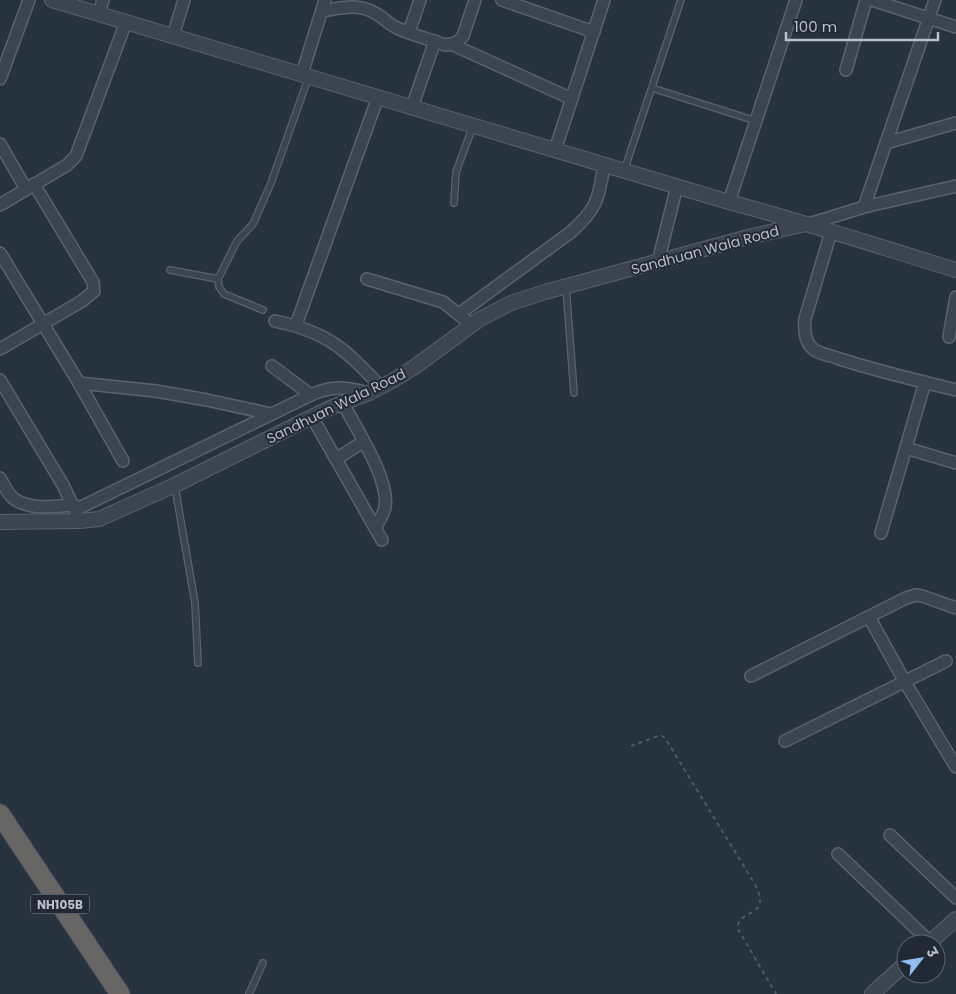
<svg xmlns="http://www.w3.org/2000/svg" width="956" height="994" viewBox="0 0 956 994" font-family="Poppins,'Noto Sans Devanagari',sans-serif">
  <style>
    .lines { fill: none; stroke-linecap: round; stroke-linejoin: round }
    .service-casing { stroke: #59626d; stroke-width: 8 }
    .minor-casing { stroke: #59626d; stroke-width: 14 }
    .tertiary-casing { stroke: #59626d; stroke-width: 16 }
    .trunk-casing { stroke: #464f5a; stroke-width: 21 }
    .path { stroke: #495d5f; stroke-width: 2; stroke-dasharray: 4 4; stroke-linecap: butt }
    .service { stroke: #3b444f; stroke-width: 5.5 }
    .minor { stroke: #3b444f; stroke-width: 11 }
    .tertiary { stroke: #3b444f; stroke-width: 14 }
    .trunk { stroke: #676664; stroke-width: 19 }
    .labels { text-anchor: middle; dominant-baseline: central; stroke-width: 4; stroke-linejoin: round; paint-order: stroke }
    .shield { fill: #202934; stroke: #8a929d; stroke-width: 1 }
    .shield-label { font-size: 12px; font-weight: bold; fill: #b8bfca }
    .street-label { font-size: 14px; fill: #b8bfca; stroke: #202934 }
  </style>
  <rect width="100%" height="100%" fill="#27323f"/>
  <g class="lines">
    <g class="service-casing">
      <g id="service">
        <path d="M652 88 756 121"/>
        <path d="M624 171 681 0"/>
        <path d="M454 203 456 172 473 126"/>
        <path d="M170 270 218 279"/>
        <path d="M566 287 574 393"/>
        <path d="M263 310 224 294 219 287 218 279 237 241 253 224 257 215 271 183 309 76"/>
        <path d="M175 487 195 603 198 663"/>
        <path d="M249 994 263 963"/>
      </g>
    </g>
    <g class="minor-casing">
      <g id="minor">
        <path d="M502 0 594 32"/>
        <path d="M872 0 956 27"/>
        <path d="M322 11C340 8 358 3 375 13 383 17 388 24 397 28 412 35 429 39 445 45 453 44 458 43 463 36L475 0"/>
        <path d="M99 14 103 0"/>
        <path d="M409 32 420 0"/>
        <path d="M173 36 184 0"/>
        <path d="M451 44 572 99"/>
        <path d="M846 70 866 0"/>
        <path d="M302 74 325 0"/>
        <path d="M0 79 29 0"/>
        <path d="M412 107 435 41"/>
        <path d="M886 143 956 123"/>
        <path d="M0 144 26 189"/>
        <path d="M555 150 604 0"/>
        <path d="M729 202 796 0"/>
        <path d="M0 205 67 165 76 156 126 22"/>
        <path d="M864 207 935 0"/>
        <path d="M809 224 864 207 956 186"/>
        <path d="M831 232 805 319C804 329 804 340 812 348 818 354 829 355 837 358 876 371 916 380 956 390"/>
        <path d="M0 253 79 383 123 461"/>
        <path d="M658 262 677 186"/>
        <path d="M367 279 443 302 472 325"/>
        <path d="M459 314 571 232C597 209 599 198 604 165"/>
        <path d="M275 321C328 332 345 349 381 387"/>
        <path d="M296 325 378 97"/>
        <path d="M949 337 956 297"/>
        <path d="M0 349 82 301 94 291 93 282 34 184"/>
        <path d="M272 366 311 395"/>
        <path d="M0 380 63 485 78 517"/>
        <path d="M79 383 156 391 207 400 271 414"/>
        <path d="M343 403C356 429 390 479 385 507 384 514 379 521 375 528"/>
        <path d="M312 417 382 540"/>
        <path d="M906 448 956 463"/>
        <path d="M336 459 363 442"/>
        <path d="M0 478C4 485 7 493 13 498 29 511 55 506 74 505"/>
        <path d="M75 510 315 393C337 385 348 388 369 393"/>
        <path d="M881 533 925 382"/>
        <path d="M869 617 905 682 956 767"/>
        <path d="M751 676 906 598 916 595 922 596 956 608"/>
        <path d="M785 741 946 661"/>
        <path d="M890 835 956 898"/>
        <path d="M838 854 930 942"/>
      </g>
    </g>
    <g class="tertiary-casing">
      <g id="tertiary">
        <path d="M52 0 729 202C805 222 880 247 956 270"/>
        <path d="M0 522 79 521 99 519 175 485 330 408 369 393 392 381 413 368 480 319 511 303 545 292 752 236 806 224"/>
        <path d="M928 944 956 919"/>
        <path d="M872 994 906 963"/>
      </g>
    </g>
    <g class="trunk-casing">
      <path id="trunk" d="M0 814 120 994"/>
    </g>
    <path class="path" d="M631 746 658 736H662L665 738 753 881C776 920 735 908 738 929L776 994"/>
    <use href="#service" class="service"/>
    <use href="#minor" class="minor"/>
    <use href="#tertiary" class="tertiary"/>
    <use href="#trunk" class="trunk"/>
  </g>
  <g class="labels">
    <rect class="shield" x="31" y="894.5" width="58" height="19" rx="4"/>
    <g class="shield-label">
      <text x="60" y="904">NH105B</text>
    </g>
    <g class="street-label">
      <text transform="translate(705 250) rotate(-15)">Sandhuan Wala Road</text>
      <text transform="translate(336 406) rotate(-26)">Sandhuan Wala Road</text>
    </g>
  </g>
  <g transform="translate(921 959) rotate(59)"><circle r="24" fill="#202934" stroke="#5d6570"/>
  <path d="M0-4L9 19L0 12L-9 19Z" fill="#94bcf2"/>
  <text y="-8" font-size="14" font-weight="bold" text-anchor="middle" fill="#b8bfca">उ</text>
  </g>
  <path d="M786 32v8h152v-8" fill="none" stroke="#b8bfca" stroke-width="2.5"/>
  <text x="794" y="32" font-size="15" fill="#b8bfca" stroke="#202934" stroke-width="4" paint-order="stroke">100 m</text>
</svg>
